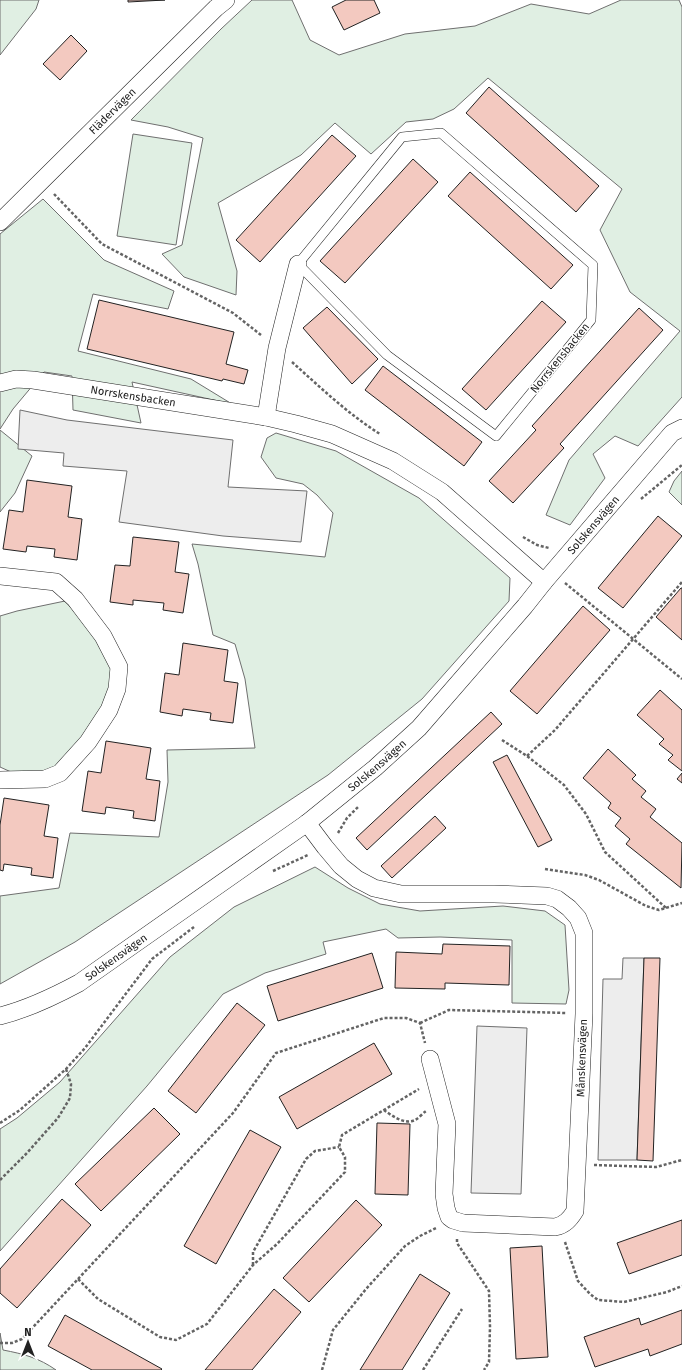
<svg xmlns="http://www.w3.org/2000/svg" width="682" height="1370" viewBox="0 0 682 1370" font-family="'Fira Sans',sans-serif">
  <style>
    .green { fill: #e0efe3; stroke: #6f6f6f }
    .parking { fill: #ededed; stroke: #6f6f6f }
    .building { fill: #f3c9c0; stroke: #222 }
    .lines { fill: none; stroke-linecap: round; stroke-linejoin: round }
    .lane-casing { stroke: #222; stroke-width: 10 }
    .street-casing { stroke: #222; stroke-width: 18 }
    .path { stroke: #646464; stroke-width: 2.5; stroke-dasharray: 3 2; stroke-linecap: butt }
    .lane { stroke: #fff; stroke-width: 9 }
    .street { stroke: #fff; stroke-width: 17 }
    .labels { text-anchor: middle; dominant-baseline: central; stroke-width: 3; stroke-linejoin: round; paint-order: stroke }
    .street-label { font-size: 11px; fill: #222; stroke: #fff }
  </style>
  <rect width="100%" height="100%" fill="#fff"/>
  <g class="green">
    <path d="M0 0H39L36 9 0 55Z"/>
    <path d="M252 0H292L310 40 339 55 405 34 475 26 531 4 589 14 621 0H679L682 7V397L638 446 615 436 593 454 605 478 570 525 546 515 569 460 680 331 630 292 600 230 622 189 488 78 454 109 433 119 406 122 371 154 335 123 301 155 218 203 237 271 236 295 184 277 162 254 182 245 203 138 168 127 131 120 221 29Z"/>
    <path d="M133 134 192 143 176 245 117 236Z"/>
    <path d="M43 199 104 260 174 291 168 309 93 294 78 351 191 379 232 404 132 382 141 423 73 410 72 376 44 372 13 409 0 429V234Z"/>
    <path d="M0 430 32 456 15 493 0 512Z"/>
    <path d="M276 433 336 451 419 498 510 578 509 601 422 699 328 775 75 942 0 984V896L59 888 70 833 159 837 168 782 167 750 255 748 245 679 235 644 213 635 198 564 192 544 325 557 333 513 317 495 303 484 276 478 261 457 267 438Z"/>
    <path d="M682 471V505L669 492 674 481Z"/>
    <path d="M65 601 96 636 110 661 112 680 106 706 58 767 45 773 20 776 0 767V616L17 611Z"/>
    <path d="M315 867 348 888 380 904 420 911 503 906 545 911 565 925 569 990 566 1004 512 1003V940L440 937 398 938 386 929 323 942 326 954 265 973 223 994 147 1086 0 1251V1129L17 1118 60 1082 170 957 234 907Z"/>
    <path d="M0 1333 3 1350C24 1354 39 1358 56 1370H0Z"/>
  </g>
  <g class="parking">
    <path d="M20 410 67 420 233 440 228 487 307 491 301 542 223 536 119 522 127 471 63 466 64 453 18 449Z"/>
    <path d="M623 958H644L637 1160H598L603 979H622Z"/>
    <path d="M477 1026 527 1028 521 1194 471 1193Z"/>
  </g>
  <g class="building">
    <path d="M128 0H165L128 2Z"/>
    <path d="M346 0H374L380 13 344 30 332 7Z"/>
    <path d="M71 35 87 51 60 80 43 64Z"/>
    <path d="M489 87 599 186 576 212 466 113Z"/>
    <path d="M332 135 356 156 260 262 236 240Z"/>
    <path d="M413 159 438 182 345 283 320 261Z"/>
    <path d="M470 172 573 265 551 289 448 196Z"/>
    <path d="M99 300 234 332 226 364 248 370 244 384 223 379 222 381 87 349Z"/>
    <path d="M542 301 566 322 486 410 462 389Z"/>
    <path d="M327 307 378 359 352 384 303 328Z"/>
    <path d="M639 308 663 330 560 444 564 448 513 503 489 481 536 430 532 426Z"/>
    <path d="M383 366 482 442 464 466 365 390Z"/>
    <path d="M27 480 72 486 68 517 82 519 77 560 54 557 55 549 27 546 26 552 3 549 9 510 23 512Z"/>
    <path d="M658 516 682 536 623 608 598 588Z"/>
    <path d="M133 537 179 542 175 572 189 574 183 613 163 610 164 603 133 600V605L110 602 115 565 130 566Z"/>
    <path d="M681 588H682V640L656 617Z"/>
    <path d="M583 606 610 630 537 714 510 691Z"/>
    <path d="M183 643 228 650 224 681 238 683 233 723 210 720 211 713 183 709 182 716 160 712 165 673 179 675Z"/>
    <path d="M660 690 682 710V771L668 760 673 755 659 744 664 739 637 715Z"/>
    <path d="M491 712 502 724 367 850 356 838Z"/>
    <path d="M106 741 151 748 146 779 160 781 155 821 133 818 134 811 106 807 105 814 82 811 88 771 101 773Z"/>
    <path d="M608 749 636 775 632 779 646 791 641 797 656 809 650 817 682 843 681 888 626 844 630 839 615 826 621 818 608 808 611 803 583 778Z"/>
    <path d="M507 755 552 840 538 847 493 762Z"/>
    <path d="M682 773V783L677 779Z"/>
    <path d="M4 798 49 805 44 836 58 838 53 878 31 875 32 868 4 864 3 871 0 870V825Z"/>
    <path d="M435 816 446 828 392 878 381 866Z"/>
    <path d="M443 944 510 946 509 985 445 983V989L395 988 396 952 442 954Z"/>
    <path d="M372 953 383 988 278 1021 267 986Z"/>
    <path d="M644 958H660L653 1161 637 1160Z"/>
    <path d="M237 1003 265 1025 196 1113 168 1091Z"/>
    <path d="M374 1043 392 1074 297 1129 279 1097Z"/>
    <path d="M154 1108 180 1134 101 1211 75 1184Z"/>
    <path d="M377 1123 410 1124 408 1195 375 1194Z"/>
    <path d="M250 1130 281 1147 216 1264 184 1246Z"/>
    <path d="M62 1199 91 1225 17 1308 0 1293V1269Z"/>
    <path d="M356 1200 382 1225 309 1302 283 1278Z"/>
    <path d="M682 1220V1255L629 1274 617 1243Z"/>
    <path d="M542 1246 548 1357 516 1359 510 1248Z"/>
    <path d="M420 1274 450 1293 402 1370H360Z"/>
    <path d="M274 1289 301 1312 252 1370H205Z"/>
    <path d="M682 1310V1344L650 1356 648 1349 595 1367 584 1337 639 1318 641 1325Z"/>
    <path d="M65 1315 162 1369 161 1370H92L48 1346Z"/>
  </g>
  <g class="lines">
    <g class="lane-casing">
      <path id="lane" d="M441 133 593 265 591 320 496 436 387 355 298 264 402 137Z"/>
    </g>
    <g class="street-casing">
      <g id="street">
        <path id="s1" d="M0 222 216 8 226 0"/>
        <path id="s2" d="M0 383 16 379 33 380 266 417 296 424 332 434 393 461 442 492 544 582"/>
        <path d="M266 417 277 348 298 264"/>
        <path d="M0 576 56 582 75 599 103 636 119 667 117 689 109 710 88 742 60 773 45 779 0 780"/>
        <path d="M307 823 325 847 341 866 357 879 374 888 401 894H494L547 896 557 899 569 908 578 918 584 933V1014L575 1211C570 1219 565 1225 555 1227L463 1223 453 1220 449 1217 446 1208 444 1194 447 1124 430 1059"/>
        <path id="s3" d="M0 1016C28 1009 53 997 79 983L307 823 375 768 419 728 525 606 544 582 672 433 682 428"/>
      </g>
    </g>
    <g class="path">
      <path d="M54 194 102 244 233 313 261 335"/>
      <path d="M292 362C320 387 348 414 380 434"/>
      <path d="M641 499 682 465"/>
      <path d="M523 537 537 545 549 548"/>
      <path d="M565 583 682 679"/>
      <path d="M502 740 527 756 564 785 586 814 605 852 666 908"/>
      <path d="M527 756 555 730 682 582"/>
      <path d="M338 833 347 818 359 806"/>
      <path d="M545 869 585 875 599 880 646 906 659 910 682 903"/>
      <path d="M273 871 308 855"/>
      <path d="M420 1023 449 1010 567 1013"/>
      <path d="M384 1110C392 1116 405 1125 415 1120 419 1118 423 1113 426 1111"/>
      <path d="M0 1123 20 1110 66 1069 85 1048 152 959 194 927"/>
      <path d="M594 1165 656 1167 682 1160"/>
      <path d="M0 1180 27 1153 58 1118 70 1098 71 1084 66 1069"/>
      <path d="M457 1239V1243L489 1291 490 1327 489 1362 484 1370"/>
      <path d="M565 1242 578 1281 590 1294 598 1300 624 1302 667 1292 682 1286"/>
      <path d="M253 1265V1252L306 1159 315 1151 339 1147"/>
      <path d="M78 1279 233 1113 276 1053 384 1018H406L420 1023 425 1043"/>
      <path d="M0 1343H12L22 1339 78 1279 98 1299 160 1337 176 1340 207 1324 253 1265 277 1244 345 1172V1157L339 1147 342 1135 419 1089"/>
      <path d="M322 1370 333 1330 366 1289 405 1246 420 1236 436 1228"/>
      <path d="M423 1370 462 1309"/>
    </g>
    <use href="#lane" class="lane"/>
    <use href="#street" class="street"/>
  </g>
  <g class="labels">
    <g class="street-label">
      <text stroke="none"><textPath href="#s1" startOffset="158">Flädervägen</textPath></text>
      <text transform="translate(560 358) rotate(-51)">Norrskensbacken</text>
      <text stroke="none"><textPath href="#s2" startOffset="135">Norrskensbacken</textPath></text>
      <text stroke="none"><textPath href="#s3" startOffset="779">Solskensvägen</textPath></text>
      <text stroke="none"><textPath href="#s3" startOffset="455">Solskensvägen</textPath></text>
      <text stroke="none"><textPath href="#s3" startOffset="131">Solskensvägen</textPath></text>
      <text transform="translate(582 1058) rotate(-88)">Månskensvägen</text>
    </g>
  </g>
  <g transform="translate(28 1342)" stroke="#ffffff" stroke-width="3" paint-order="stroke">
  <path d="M0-3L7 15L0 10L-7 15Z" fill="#222222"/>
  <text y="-6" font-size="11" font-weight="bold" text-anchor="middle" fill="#222222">N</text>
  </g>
</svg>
